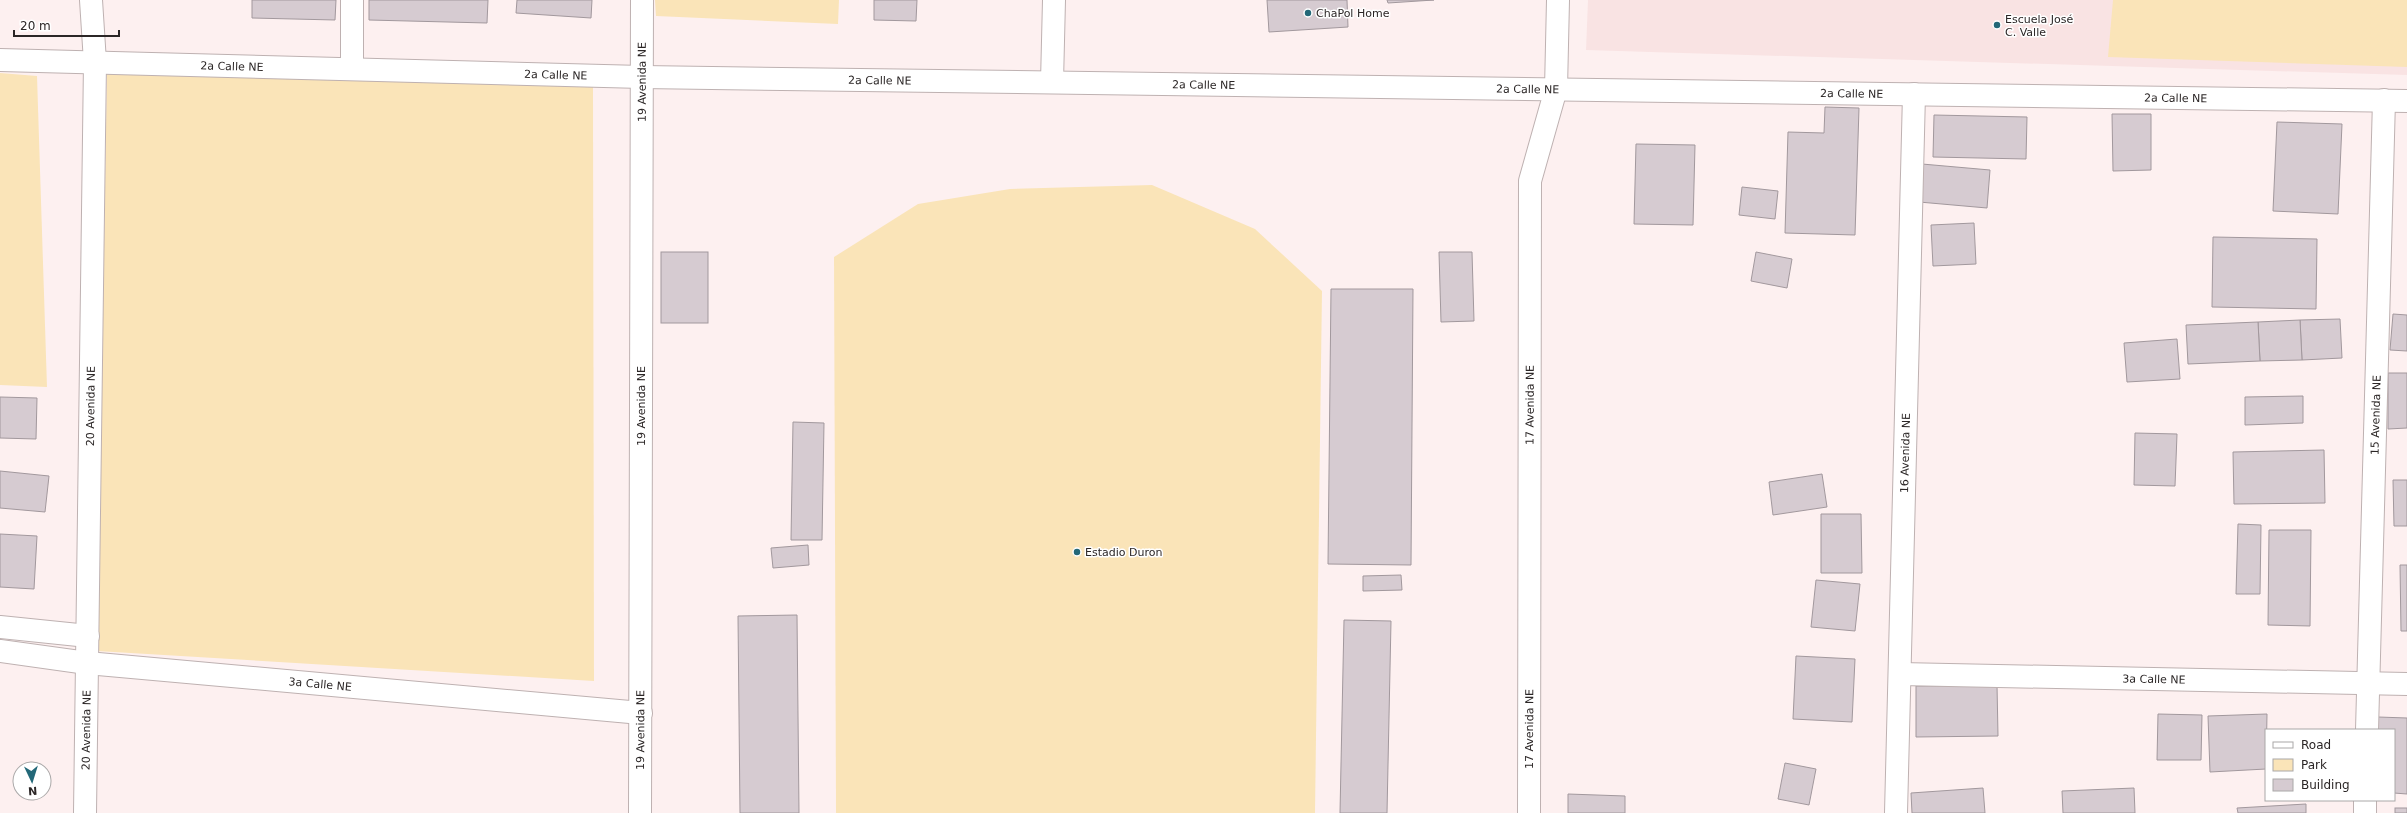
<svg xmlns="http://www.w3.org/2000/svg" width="2407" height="813" viewBox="0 0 2407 813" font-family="'DejaVu Sans',sans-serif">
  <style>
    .built { fill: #f9e3e3 }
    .green { fill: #fae4b8 }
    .building { fill: #d6cbd1; stroke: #a2989d }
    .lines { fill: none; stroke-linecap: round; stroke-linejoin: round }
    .minor-casing { stroke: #beb1b1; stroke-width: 24 }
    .minor { stroke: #fff; stroke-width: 22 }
    .poi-dot { fill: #236878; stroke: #fff; stroke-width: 1.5 }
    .labels { text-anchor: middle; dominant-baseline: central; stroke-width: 3; stroke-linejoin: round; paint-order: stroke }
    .poi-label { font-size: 11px; fill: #2b2626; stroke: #fff; text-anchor: start }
    .street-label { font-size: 11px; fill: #2b2626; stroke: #fff }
  </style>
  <rect width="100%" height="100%" fill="#fdf0f0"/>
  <path class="built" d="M1588 0H2407V75L1586 50Z"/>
  <g class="green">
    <path d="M655 0H839L838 24 656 16Z"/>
    <path d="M2113 0H2407V67L2108 57Z"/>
    <path d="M107 70 593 85 594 681 97 651Z"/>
    <path d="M0 73 37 76 47 387 0 385Z"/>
    <path d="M1152 185 1255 229 1322 291 1315 813H836L834 257 918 204 1010 189Z"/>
  </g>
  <g class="building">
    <path d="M252 0H336L335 20 252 18Z"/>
    <path d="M369 0H488L487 23 369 20Z"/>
    <path d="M517 0H592L591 18 516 13Z"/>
    <path d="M874 0H917L916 21 874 20Z"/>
    <path d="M1267 0H1347L1348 27 1269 32Z"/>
    <path d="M1387 0H1434L1388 3Z"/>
    <path d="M1825 107 1859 108 1855 235 1785 233 1788 132 1824 133Z"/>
    <path d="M2112 114H2151V170L2113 171Z"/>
    <path d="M1934 115 2027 117 2026 159 1933 157Z"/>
    <path d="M2277 122 2342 124 2338 214 2273 211Z"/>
    <path d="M1636 144 1695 145 1693 225 1634 224Z"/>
    <path d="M1922 164 1990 170 1987 208 1919 202Z"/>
    <path d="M1742 187 1778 191 1775 219 1739 215Z"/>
    <path d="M1974 223 1976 264 1933 266 1931 225Z"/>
    <path d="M2213 237 2317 239 2316 309 2212 307Z"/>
    <rect x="661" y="252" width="47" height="71"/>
    <path d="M1439 252H1472L1474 321 1441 322Z"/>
    <path d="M1756 252 1792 259 1787 288 1751 281Z"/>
    <path d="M1331 289H1413L1411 565 1328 564Z"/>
    <path d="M2393 314 2407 315V351L2390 350Z"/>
    <path d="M2340 319 2342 358 2302 360 2300 320Z"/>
    <path d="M2300 320 2302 360 2260 361 2258 322Z"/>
    <path d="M2258 322 2260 361 2188 364 2186 325Z"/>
    <path d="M2177 339 2180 379 2127 382 2124 343Z"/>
    <path d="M2388 373H2407V428L2388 429Z"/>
    <path d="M2303 396V423L2245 425V397Z"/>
    <path d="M0 397 37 398 36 439 0 438Z"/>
    <path d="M793 422 824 423 822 540H791Z"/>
    <path d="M2135 433 2177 434 2175 486 2134 485Z"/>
    <path d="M2324 450 2325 503 2234 504 2233 452Z"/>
    <path d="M0 471 49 476 45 512 0 508Z"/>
    <path d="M1822 474 1827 507 1773 515 1769 482Z"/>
    <path d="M2393 480H2407V526H2394Z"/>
    <path d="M1821 514H1861L1862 573H1821Z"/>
    <path d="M2238 524 2261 525 2260 594H2236Z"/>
    <path d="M2269 530H2311L2310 626 2268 625Z"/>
    <path d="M0 534 37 536 34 589 0 587Z"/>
    <path d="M808 545 809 565 773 568 771 548Z"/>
    <path d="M2400 565H2407V631H2401Z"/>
    <path d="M1401 575 1402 590 1363 591V576Z"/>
    <path d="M1816 580 1860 584 1855 631 1811 627Z"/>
    <path d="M797 615 799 813H740L738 616Z"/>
    <path d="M1344 620 1391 621 1387 813H1340Z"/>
    <path d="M1796 656 1855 659 1852 722 1793 719Z"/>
    <path d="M1997 685 1998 736 1916 737V686Z"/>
    <path d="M2158 714 2202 715 2201 760H2157Z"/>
    <path d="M2267 714 2266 769 2210 772 2208 716Z"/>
    <path d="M2378 717 2407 718V794L2394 793V730H2378Z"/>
    <path d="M1785 763 1816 769 1809 805 1778 799Z"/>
    <path d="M1983 788 1985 813H1912L1911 793Z"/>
    <path d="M2134 788 2135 813H2063L2062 791Z"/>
    <path d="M1568 794 1625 796V813H1568Z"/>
    <path d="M2306 804V813H2238L2237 808Z"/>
    <rect x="2395" y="808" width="12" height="5"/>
  </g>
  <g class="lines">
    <g class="minor-casing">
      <g id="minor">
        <path d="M352 0V69"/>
        <path id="s1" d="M0 60 642 77 2407 101"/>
        <path d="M1052 82 1054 0"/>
        <path d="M0 627 88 636"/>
        <path id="s2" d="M0 651 87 663 641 713"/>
        <path id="s3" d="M1900 674 2407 684"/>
        <path id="s4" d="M2367 730 2384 100"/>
        <path id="s5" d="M85 813 95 62 91 0"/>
        <path id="s6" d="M640 813 642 0"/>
        <path id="s7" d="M1529 813 1530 181 1556 89 1558 0"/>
        <path id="s8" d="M1896 813 1914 94"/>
        <path d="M2365 813V800"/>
      </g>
    </g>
    <use href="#minor" class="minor"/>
  </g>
  <g class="poi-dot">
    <circle cx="1308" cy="13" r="4"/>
    <circle cx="1997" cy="25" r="4"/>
    <circle cx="1077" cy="552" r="4"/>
  </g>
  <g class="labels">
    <g class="poi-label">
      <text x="1316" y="13">ChaPol Home</text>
      <text x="2005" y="19">Escuela José<tspan x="2005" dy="13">C. Valle</tspan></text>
      <text x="1085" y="552">Estadio Duron</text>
    </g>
    <g class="street-label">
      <text stroke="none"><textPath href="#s1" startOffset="232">2a Calle NE</textPath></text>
      <text stroke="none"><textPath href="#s1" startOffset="556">2a Calle NE</textPath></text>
      <text stroke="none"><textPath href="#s1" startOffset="880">2a Calle NE</textPath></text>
      <text stroke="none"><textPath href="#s6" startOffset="731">19 Avenida NE</textPath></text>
      <text stroke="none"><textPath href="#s1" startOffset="1204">2a Calle NE</textPath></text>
      <text stroke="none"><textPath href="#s1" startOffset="1528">2a Calle NE</textPath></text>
      <text stroke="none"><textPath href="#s1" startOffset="1852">2a Calle NE</textPath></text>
      <text stroke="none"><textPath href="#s1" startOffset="2176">2a Calle NE</textPath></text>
      <text stroke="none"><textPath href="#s7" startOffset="408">17 Avenida NE</textPath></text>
      <text stroke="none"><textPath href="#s5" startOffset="407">20 Avenida NE</textPath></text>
      <text stroke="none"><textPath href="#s6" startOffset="407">19 Avenida NE</textPath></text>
      <text stroke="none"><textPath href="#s4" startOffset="315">15 Avenida NE</textPath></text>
      <text stroke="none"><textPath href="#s8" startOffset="360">16 Avenida NE</textPath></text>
      <text stroke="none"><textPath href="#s3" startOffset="254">3a Calle NE</textPath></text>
      <text stroke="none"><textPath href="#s2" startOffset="322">3a Calle NE</textPath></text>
      <text stroke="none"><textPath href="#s7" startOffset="84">17 Avenida NE</textPath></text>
      <text stroke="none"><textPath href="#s5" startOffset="83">20 Avenida NE</textPath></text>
      <text stroke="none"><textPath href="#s6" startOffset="83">19 Avenida NE</textPath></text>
    </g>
  </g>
  <rect x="2265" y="729" width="130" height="72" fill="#ffffff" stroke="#aaa8a8"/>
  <rect x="2273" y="742" width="20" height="6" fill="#ffffff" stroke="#aaa8a8"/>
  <text x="2301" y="749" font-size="12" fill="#2b2626">Road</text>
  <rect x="2273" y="759" width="20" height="12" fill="#fae4b8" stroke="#aaa8a8"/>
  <text x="2301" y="769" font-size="12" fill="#2b2626">Park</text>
  <rect x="2273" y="779" width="20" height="12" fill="#d6cbd1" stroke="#aaa8a8"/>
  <text x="2301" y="789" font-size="12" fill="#2b2626">Building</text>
  <g transform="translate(32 781) rotate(176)"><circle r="19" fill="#ffffff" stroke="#aaa8a8"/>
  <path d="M0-3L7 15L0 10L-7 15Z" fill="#236878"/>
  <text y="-6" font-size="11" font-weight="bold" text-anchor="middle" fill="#2b2626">N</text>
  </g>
  <path d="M14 30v6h105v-6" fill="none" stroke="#2b2626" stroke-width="2"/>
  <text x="20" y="30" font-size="12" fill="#2b2626" stroke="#ffffff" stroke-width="3" paint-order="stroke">20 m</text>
</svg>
